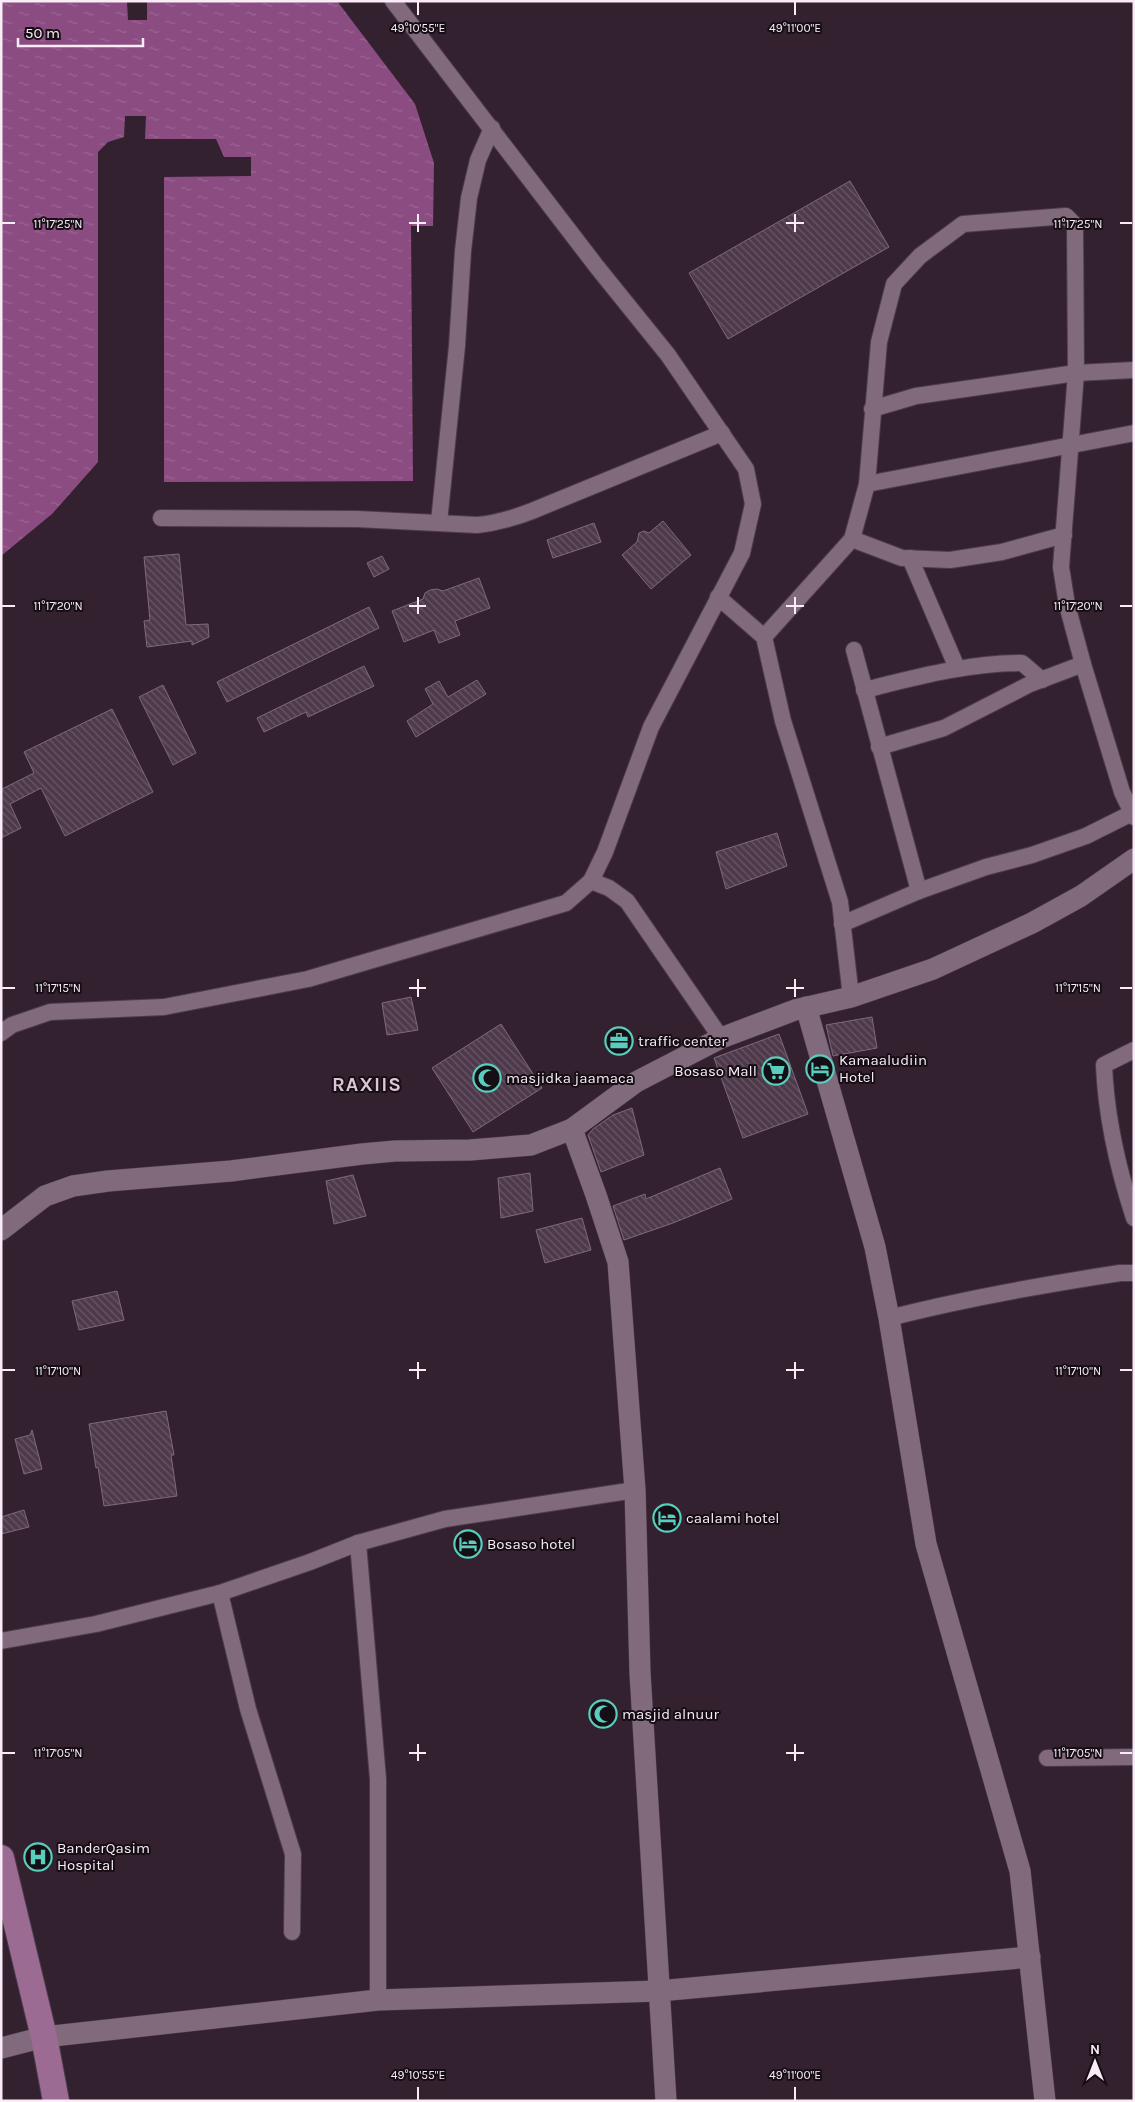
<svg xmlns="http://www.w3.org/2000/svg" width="1135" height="2102" viewBox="0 0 1135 2102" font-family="Karla,sans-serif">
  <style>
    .water { fill: url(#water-ripples) }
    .building { fill: url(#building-back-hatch); stroke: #7f697b }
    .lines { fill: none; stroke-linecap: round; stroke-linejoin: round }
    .minor-casing { stroke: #4c3c49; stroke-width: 18 }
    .tertiary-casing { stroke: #4c3c49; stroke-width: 22 }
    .primary-casing { stroke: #4c3c49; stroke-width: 28 }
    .minor { stroke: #816a7c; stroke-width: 16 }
    .tertiary { stroke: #816a7c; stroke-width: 21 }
    .primary { stroke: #9b6b93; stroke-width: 26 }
    .ticks { fill: none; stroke: #f9ecf6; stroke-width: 2 }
    .labels { text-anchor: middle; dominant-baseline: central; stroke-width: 4; stroke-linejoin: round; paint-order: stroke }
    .poi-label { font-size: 15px; fill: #f9ecf6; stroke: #160e15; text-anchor: start }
    .district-label { font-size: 20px; font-weight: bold; letter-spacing: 1px; fill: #ddc4d8; stroke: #160e15 }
    .ticks-label { font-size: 12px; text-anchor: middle; fill: #f9ecf6; stroke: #160e15; stroke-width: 4; stroke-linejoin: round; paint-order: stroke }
  </style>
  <defs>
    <pattern id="water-ripples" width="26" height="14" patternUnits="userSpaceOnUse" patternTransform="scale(1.25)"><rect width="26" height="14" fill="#8b4c81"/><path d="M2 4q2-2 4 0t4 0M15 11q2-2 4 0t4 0" fill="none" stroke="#9c6693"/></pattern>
    <pattern id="building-back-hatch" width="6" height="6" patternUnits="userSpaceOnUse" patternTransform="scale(1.25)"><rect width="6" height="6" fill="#4e394a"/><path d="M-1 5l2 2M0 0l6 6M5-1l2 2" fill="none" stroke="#685665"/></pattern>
  </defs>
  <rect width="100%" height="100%" fill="#342130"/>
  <path class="water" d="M1 1H125L127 2 128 20H147V1H337L415 104 434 163 433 226H411L413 481 164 482V177L251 176V157H224L216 139H145L146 116H125L124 137 108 142 98 152V462L52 514 1 556Z"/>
  <g class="building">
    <path d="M850 181 889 247 728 339 689 273Z"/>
    <path d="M663 521 691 555 651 589 622 555 637 542 639 533 644 531 649 533Z"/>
    <path d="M594 523 601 542 553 558 547 540Z"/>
    <path d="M179 554 186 625 208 624 209 637 192 645V641L147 647 144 621 150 620 144 557Z"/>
    <path d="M382 556 389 569 374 577 367 563Z"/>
    <path d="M479 578 490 608 455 621 460 635 439 643 434 630 404 642 392 611 423 599 425 593 430 590 437 589 443 591Z"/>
    <path d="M369 607 379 628 227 702 217 682Z"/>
    <path d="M364 666 374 686 308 717 306 712 264 732 257 718Z"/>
    <path d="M477 680 486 694 416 737 407 721 433 704 425 689 439 681 448 697Z"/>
    <path d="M163 685 196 753 173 765 139 697Z"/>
    <path d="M112 709 153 792 65 836 41 788 10 804 21 828 1 838V788L2 789 34 773 24 752Z"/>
    <path d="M777 833 787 866 726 889 716 852Z"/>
    <path d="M411 997 418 1030 387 1035 382 1003Z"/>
    <path d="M872 1017 877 1048 833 1056 826 1025Z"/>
    <path d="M501 1024 542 1088 473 1132 432 1068Z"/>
    <path d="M779 1034 808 1114 743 1138 714 1058Z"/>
    <path d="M632 1108 644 1155 601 1172 588 1135 593 1129 613 1115Z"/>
    <path d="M720 1168 732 1199 673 1223 624 1240 613 1206 645 1194 646 1199Z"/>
    <path d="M530 1173 533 1211 501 1218 498 1178Z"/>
    <path d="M353 1175 366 1216 334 1224 326 1181Z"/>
    <path d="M582 1218 591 1250 545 1263 536 1230Z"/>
    <path d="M117 1291 124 1320 79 1330 72 1301Z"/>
    <path d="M166 1411 174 1455H171L177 1496 104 1506 98 1467 96 1468 89 1424Z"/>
    <path d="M32 1430 42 1469 24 1474 15 1439 30 1435Z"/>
    <path d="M24 1510 29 1527 1 1534V1517Z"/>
  </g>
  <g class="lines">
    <g class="minor-casing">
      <g id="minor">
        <path d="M872 409 916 396 1076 373 1134 370"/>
        <path d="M867 484 1134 433"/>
        <path d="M161 518 357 519 477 525C497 523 514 518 532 511L722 433"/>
        <path d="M439 522 457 346 463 251 469 198 478 160 492 128"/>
        <path d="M852 539 902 558 950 560 1002 552 1064 535"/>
        <path d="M910 558 957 668"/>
        <path d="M718 597 764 637 783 721 840 902 851 997"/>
        <path d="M764 637 852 539 867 484 879 342 894 284 920 256 963 224 1066 216 1075 225 1076 373 1061 567 1067 605 1083 664 1122 792 1134 817"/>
        <path d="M854 650 919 891"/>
        <path d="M864 690C917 677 968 663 1022 663L1042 680"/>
        <path d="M879 747 944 728 1030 684 1083 664"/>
        <path d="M591 881 609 888 627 901 721 1038"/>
        <path d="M842 924 919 891 986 867 1032 855 1086 836 1132 813"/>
        <path d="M1 1033 12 1025 50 1012 164 1007 308 979 566 903 591 881 605 852 651 727 742 553 753 504 746 469 668 355 597 267 393 1"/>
        <path d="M1134 1050 1104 1065C1106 1116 1118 1169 1134 1218"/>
        <path d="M889 1318C967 1298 1041 1285 1120 1273H1134"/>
        <path d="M358 1543 378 1779V2000"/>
        <path d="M220 1593 248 1709 293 1854 292 1932"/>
        <path d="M1 1641 96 1624 220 1593 310 1562 358 1543 445 1519 635 1490"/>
        <path d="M1047 1758 1134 1757"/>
      </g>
    </g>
    <g class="tertiary-casing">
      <g id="tertiary">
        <path d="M806 1007 875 1247 889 1318 926 1544 1020 1871 1045 2101"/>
        <path d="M572 1129 596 1195 618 1262 635 1490 640 1673 666 2101"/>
        <path d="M1 1230 45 1196 73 1186 108 1181 231 1171 362 1154 395 1151 470 1150 531 1145 572 1129 636 1082 721 1038 795 1010 851 997 933 969 1032 923 1081 896 1134 859"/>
        <path d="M1 2048 44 2037 378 2000 659 1991 1030 1957"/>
      </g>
    </g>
    <g class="primary-casing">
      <path id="primary" d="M1 1858 44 2037 56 2101"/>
    </g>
    <use href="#minor" class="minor"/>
    <use href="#tertiary" class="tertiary"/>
    <use href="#primary" class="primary"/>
  </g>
  <path class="ticks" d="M418 2V15M795 2V15M418 214V232M795 214V232M2 223H15M409 223H426M786 223H804M1120 223H1132M418 597V614M795 597V614M2 606H15M409 606H426M786 606H804M1120 606H1132M418 979V997M795 979V997M2 988H15M409 988H426M786 988H804M1120 988H1132M418 1362V1379M795 1362V1379M2 1370H15M409 1370H426M786 1370H804M1120 1370H1132M418 1744V1761M795 1744V1761M2 1753H15M409 1753H426M786 1753H804M1120 1753H1132M418 2087V2100M795 2087V2100"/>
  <defs>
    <g id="office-ring" transform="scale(1.4375)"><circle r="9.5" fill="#160e15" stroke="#59cebe" stroke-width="1.5"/><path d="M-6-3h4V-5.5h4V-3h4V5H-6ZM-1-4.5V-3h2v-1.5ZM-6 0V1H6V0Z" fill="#59cebe"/></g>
    <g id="hotel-ring" transform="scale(1.4375)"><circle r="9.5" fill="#160e15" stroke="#59cebe" stroke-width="1.5"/><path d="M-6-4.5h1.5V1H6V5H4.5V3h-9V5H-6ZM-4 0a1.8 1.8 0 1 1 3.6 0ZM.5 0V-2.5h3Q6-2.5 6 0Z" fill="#59cebe"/></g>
    <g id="supermarket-ring" transform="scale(1.4375)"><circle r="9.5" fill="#160e15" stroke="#59cebe" stroke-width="1.5"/><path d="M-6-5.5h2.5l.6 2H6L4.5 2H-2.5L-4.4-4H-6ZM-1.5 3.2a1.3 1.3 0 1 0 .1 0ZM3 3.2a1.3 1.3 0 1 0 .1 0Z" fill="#59cebe"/></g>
    <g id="mosque-ring" transform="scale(1.4375)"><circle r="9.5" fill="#160e15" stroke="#59cebe" stroke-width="1.5"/><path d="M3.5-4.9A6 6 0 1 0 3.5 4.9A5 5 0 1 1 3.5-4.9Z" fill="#59cebe"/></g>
    <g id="hospital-ring" transform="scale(1.4375)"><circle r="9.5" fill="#160e15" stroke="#59cebe" stroke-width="1.5"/><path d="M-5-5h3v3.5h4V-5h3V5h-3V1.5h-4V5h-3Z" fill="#59cebe"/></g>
  </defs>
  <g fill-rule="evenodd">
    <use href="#office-ring" x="619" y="1041"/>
    <use href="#hotel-ring" x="820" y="1069"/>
    <use href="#supermarket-ring" x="776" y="1071"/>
    <use href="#mosque-ring" x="487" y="1078"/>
    <use href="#hotel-ring" x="667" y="1518"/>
    <use href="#hotel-ring" x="468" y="1544"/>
    <use href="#mosque-ring" x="603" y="1714"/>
    <use href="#hospital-ring" x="38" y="1857"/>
  </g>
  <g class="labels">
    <g class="poi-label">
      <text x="638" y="1041">traffic center</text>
      <text x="839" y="1060">Kamaaludiin<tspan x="839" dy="17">Hotel</tspan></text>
      <text x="757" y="1071" text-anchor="end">Bosaso Mall</text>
      <text x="506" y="1078">masjidka jaamaca</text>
      <text x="686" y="1518">caalami hotel</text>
      <text x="487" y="1544">Bosaso hotel</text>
      <text x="622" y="1714">masjid alnuur</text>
      <text x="57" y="1848">BanderQasim<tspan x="57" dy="17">Hospital</tspan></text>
    </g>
    <g class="district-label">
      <text x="367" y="1084">RAXIIS</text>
    </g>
  </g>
  <g class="ticks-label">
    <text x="418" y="32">49°10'55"E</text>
    <text x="795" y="32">49°11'00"E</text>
    <text x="58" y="228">11°17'25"N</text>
    <text x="1078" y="228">11°17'25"N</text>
    <text x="58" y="610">11°17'20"N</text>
    <text x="1078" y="610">11°17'20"N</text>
    <text x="58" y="992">11°17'15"N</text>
    <text x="1078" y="992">11°17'15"N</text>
    <text x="58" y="1375">11°17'10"N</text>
    <text x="1078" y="1375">11°17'10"N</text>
    <text x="58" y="1757">11°17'05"N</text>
    <text x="1078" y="1757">11°17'05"N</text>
    <text x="418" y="2079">49°10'55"E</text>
    <text x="795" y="2079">49°11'00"E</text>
  </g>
  <rect width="1135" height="2102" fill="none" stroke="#f9ecf6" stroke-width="5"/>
  <g transform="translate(1095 2062)" stroke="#160e15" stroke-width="4" paint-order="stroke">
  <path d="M0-4L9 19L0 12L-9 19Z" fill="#f9ecf6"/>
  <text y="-8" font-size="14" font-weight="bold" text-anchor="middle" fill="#f9ecf6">N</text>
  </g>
  <path d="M18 38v8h125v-8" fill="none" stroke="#f9ecf6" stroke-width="2.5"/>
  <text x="25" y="38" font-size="15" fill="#f9ecf6" stroke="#160e15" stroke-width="4" paint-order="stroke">50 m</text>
</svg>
